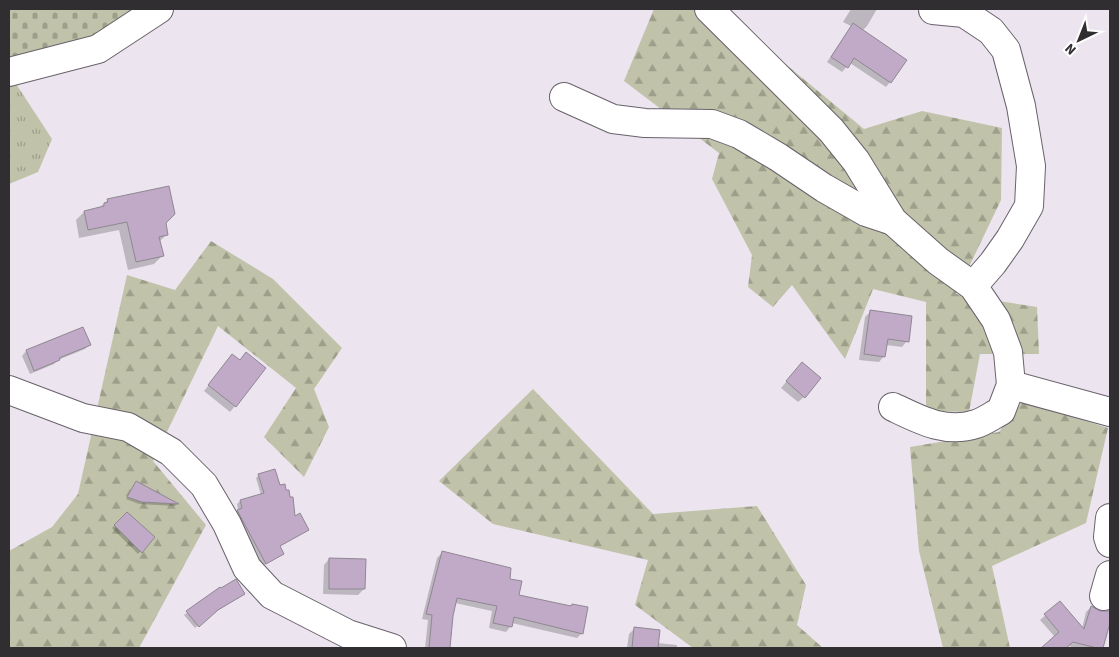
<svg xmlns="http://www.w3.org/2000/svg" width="1119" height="657" viewBox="0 0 1119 657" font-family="'Source Sans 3',sans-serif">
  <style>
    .grass { fill: url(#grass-tufts) }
    .forest { fill: url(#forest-firs) }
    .cemetery { fill: url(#cemetery-stones) }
    .shadow { fill: #0003 }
    .building { fill: #c1a9c8; stroke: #8f8891 }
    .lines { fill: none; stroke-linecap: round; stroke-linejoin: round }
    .minor-casing { stroke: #69626b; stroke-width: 30 }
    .minor { stroke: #fff; stroke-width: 28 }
  </style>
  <defs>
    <pattern id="grass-tufts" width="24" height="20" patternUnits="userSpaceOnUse" patternTransform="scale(1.25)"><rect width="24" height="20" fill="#c0c3a9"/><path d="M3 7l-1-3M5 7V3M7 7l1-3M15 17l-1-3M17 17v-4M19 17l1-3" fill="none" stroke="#9d9f8a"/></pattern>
    <pattern id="forest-firs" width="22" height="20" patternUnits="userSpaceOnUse" patternTransform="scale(1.25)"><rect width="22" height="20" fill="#c0c3a9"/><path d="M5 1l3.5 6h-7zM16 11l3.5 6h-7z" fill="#9d9f8a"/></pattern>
    <pattern id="cemetery-stones" width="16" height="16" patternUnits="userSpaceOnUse" patternTransform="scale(1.25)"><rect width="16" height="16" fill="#c0c3a9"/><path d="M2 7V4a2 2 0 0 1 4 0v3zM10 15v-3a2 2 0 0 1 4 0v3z" fill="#9d9f8a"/></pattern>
  </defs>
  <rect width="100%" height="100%" fill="#ece4ee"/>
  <path class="grass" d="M9 73 52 139 38 172 9 184Z"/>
  <g class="forest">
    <path d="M654 9H699L737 24 864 129 922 111 1002 128 1001 200 956 294 1037 307 1039 354H980L969 412 926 411V302L873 289 845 359 792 285 773 307 748 287 752 255 712 179 719 153 624 81Z"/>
    <path d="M211 241 273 279 342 348 314 389 329 427 304 477 264 437 296 388 218 326 153 461 206 525 139 648H9V551L52 527 78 494 127 275 175 290Z"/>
    <path d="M533 389 653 514 757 506 806 585 797 625 823 648H693L635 605 648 560 493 524 439 481Z"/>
    <path d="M1023 401 1108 428 1086 523 992 566 1010 648H943L919 551 910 447 999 432Z"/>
  </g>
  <path class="cemetery" d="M9 9H153L129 29 9 60Z"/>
  <g class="shadow">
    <path d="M851 9H877L867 26 862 31 890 82 886 87 850 63 842 72 827 62 851 26 843 22Z"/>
    <path d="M108 200 164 223 167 234 159 242 162 256 154 264 128 270 119 230 79 238 76 220 84 212 99 208Z"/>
    <path d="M871 311 907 341 902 347 886 345 884 356 879 362 859 360 865 317Z"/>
    <path d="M83 328 89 345 85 349 58 360 54 364 30 374 22 356 26 351Z"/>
    <path d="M232 356 235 406 230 412 204 391Z"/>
    <path d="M797 369 804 397 798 402 781 388Z"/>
    <path d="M259 475 279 487 289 498 294 518 308 529 279 547 283 554 263 566 234 514 238 510 237 504 240 501 261 495 256 478Z"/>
    <path d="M137 482 177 504 175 506 139 504 126 499Z"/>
    <path d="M127 513 153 538 138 554 112 528Z"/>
    <path d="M442 553 509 580 517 596 571 607 582 633 577 638 512 623 511 626 506 632 489 628 492 611 455 603 451 616 449 648H425L428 620 422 619 437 558Z"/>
    <path d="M329 559 364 589 358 595 323 594 324 565Z"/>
    <path d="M220 589 243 594 214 613 195 628 184 615Z"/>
    <path d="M1060 603 1082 629 1086 612 1091 607 1100 612 1110 613 1102 648H1076L1068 646 1065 648H1043L1055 637 1040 620Z"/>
    <path d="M634 629 658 643 677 645V648H627L629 634Z"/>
  </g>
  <g class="building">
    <path d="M853 23 907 60 891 83 854 58 848 68 831 57Z"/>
    <path d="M169 186 175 214 166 223 168 235 159 237 164 256 136 262 127 222 88 230 84 211 104 206V203L108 202 107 199Z"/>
    <path d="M870 310 912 316 909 342 888 339 885 357 864 354Z"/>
    <path d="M83 327 91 345 59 358 60 360 34 371 26 350Z"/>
    <path d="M246 352 266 368 236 407 208 385 232 354 240 360Z"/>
    <path d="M802 362 821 378 805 398 786 381Z"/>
    <path d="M275 469 280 485 285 484 286 490H289L290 497H293L295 516 300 513 309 530 280 546 284 554 266 564 237 510 242 508 240 500 264 493 258 474Z"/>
    <path d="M136 481 179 504 142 502 127 497Z"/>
    <path d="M127 512 155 537 142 553 114 525Z"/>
    <path d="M442 551 511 568 510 579 522 581 519 595 571 606 572 604 588 607 583 634 514 617 512 627 493 623 497 606 457 598 453 616 450 648H429L432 615 426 614Z"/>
    <path d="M329 558 366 559 365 589H329Z"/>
    <path d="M236 579 245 594 218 610 199 627 186 611 220 587 221 588Z"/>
    <path d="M1060 601 1084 629 1091 606 1100 611H1110V623L1103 648H1097L1073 642 1066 648H1041L1059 632 1044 614Z"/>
    <path d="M634 627 660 630 658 648H632Z"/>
  </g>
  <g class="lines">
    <g class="minor-casing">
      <g id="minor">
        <path d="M709 9 831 130 856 161 893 221 938 261 973 286 996 320 1008 352 1011 385 1001 411C993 415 985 421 976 424 946 434 920 420 893 407"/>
        <path d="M933 10 964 13 991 31 1006 50 1021 106 1031 166 1029 206 1010 239 993 263 973 286"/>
        <path d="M9 72 98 49 159 9"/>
        <path d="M564 97 613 119 645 123 712 124 739 134 778 157 824 188 866 212 893 221"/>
        <path d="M1011 385 1110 412"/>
        <path d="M9 390 83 418 128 427 171 452 204 485 227 524 247 568 272 595 348 634 392 648"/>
        <path d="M1110 518 1108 537 1110 543"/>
        <path d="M1104 596 1110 575"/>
      </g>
    </g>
    <use href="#minor" class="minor"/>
  </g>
  <rect width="1119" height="657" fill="none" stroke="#312e32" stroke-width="20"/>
  <g transform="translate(1079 40) rotate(223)" stroke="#ffffff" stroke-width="4" paint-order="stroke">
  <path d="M0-4L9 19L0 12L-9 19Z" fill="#312e32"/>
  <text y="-8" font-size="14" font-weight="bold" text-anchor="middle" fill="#312e32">N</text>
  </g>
</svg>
